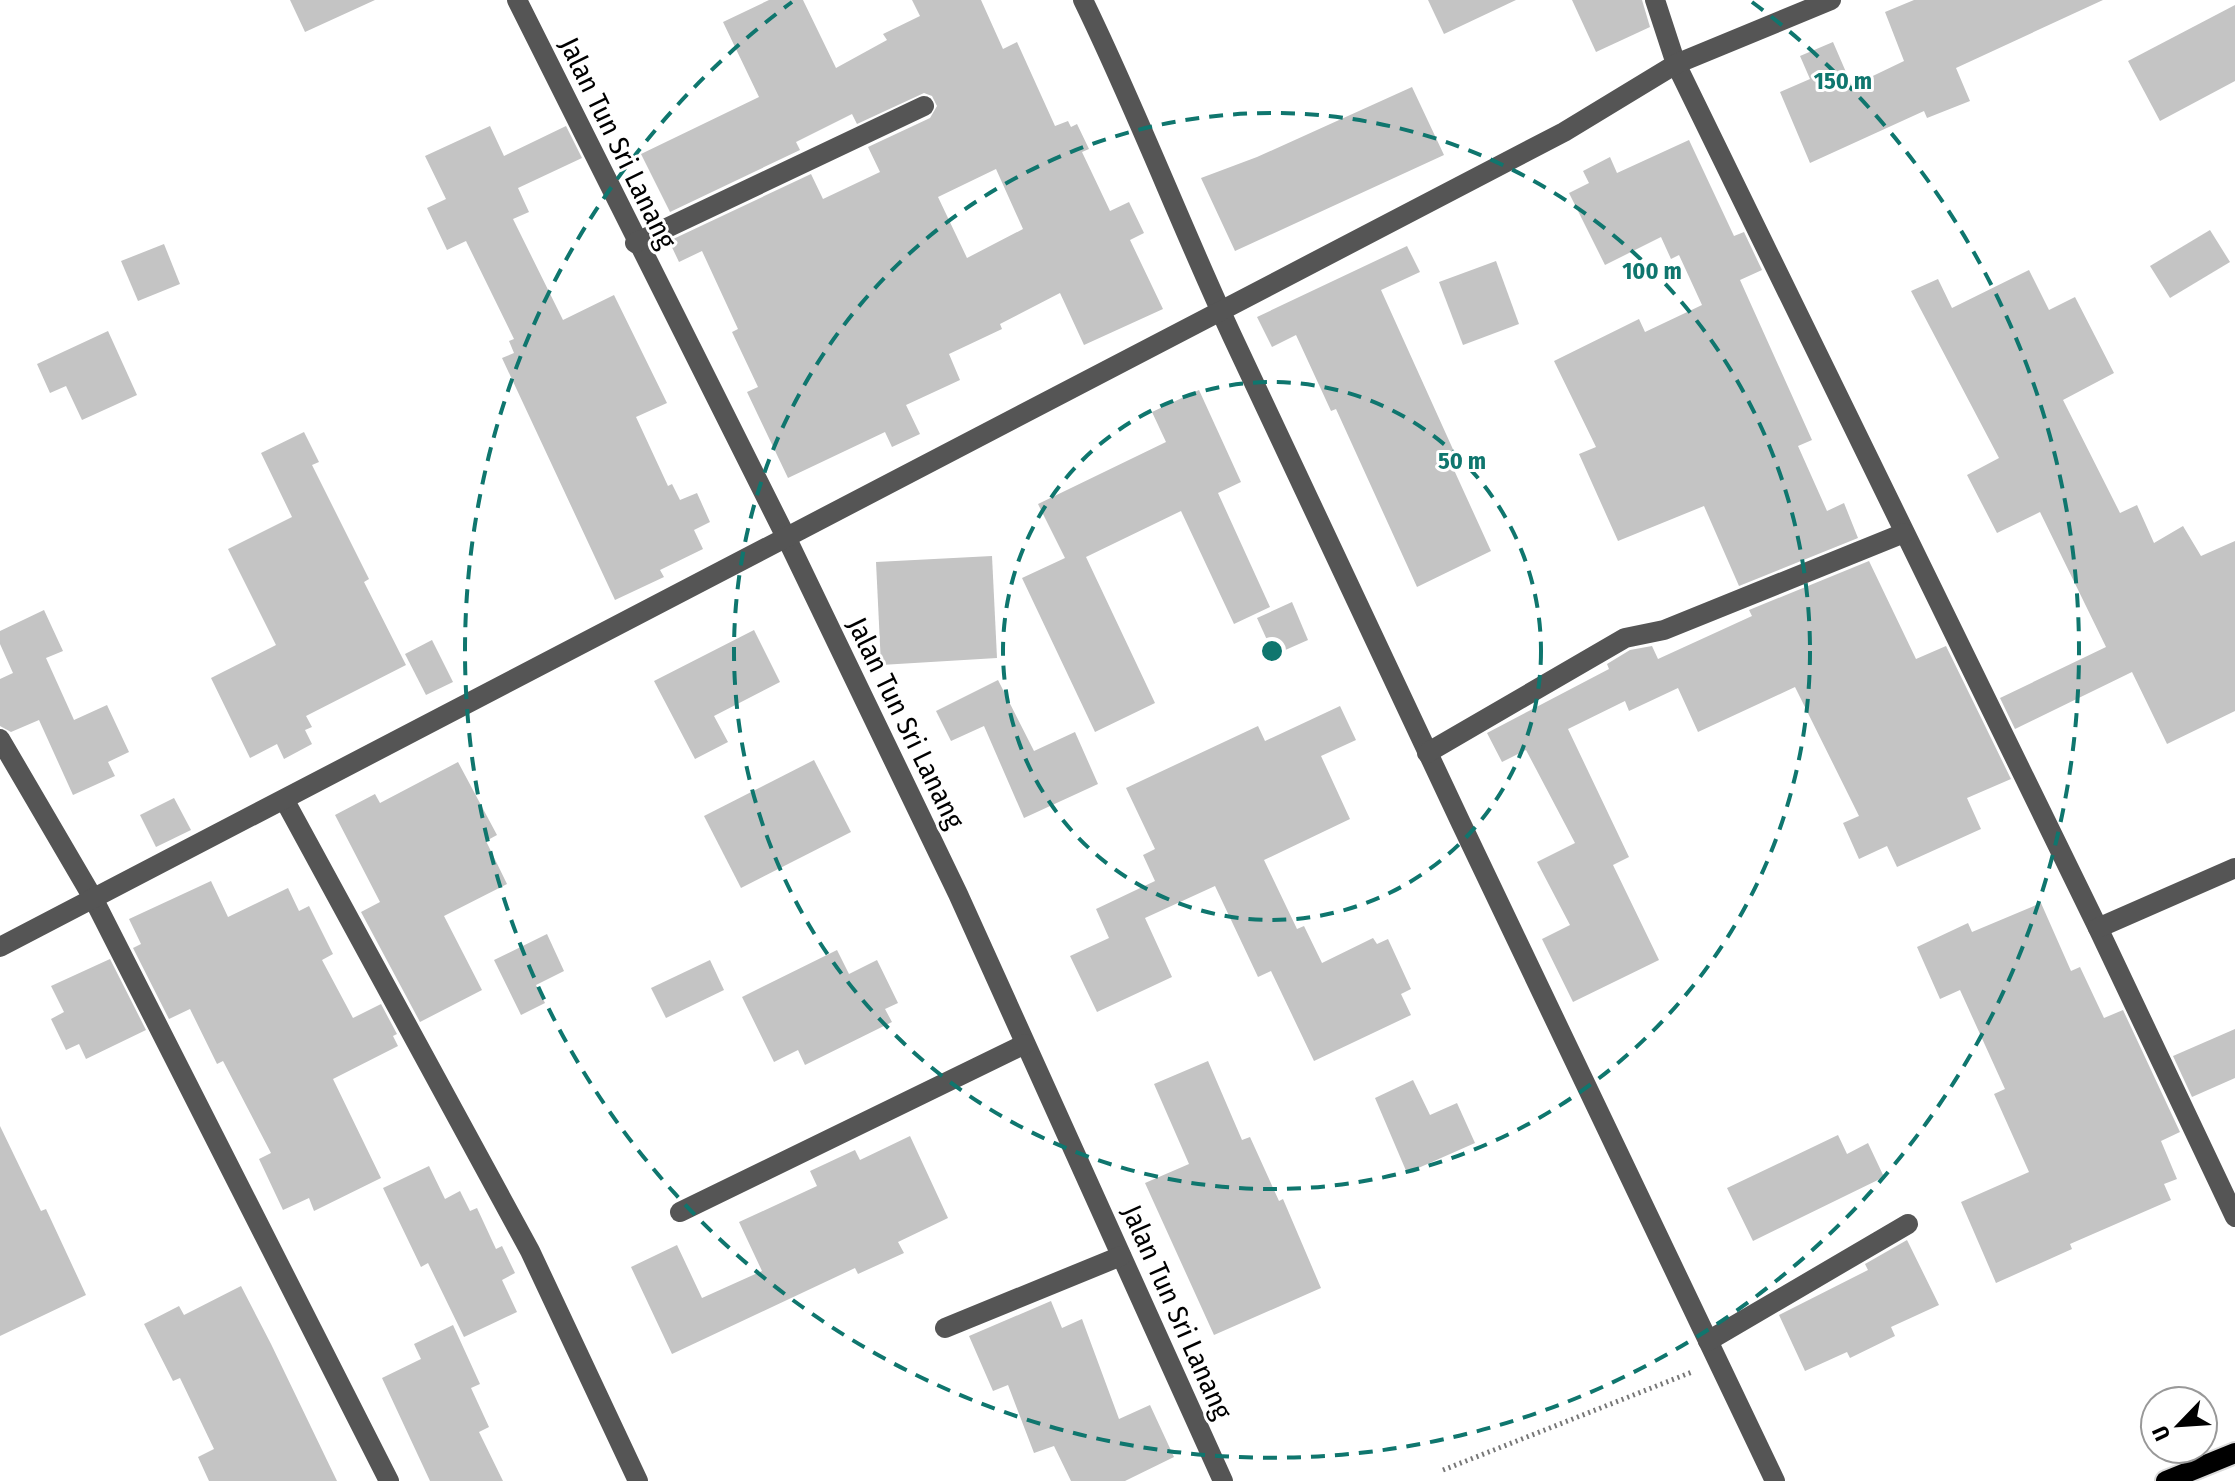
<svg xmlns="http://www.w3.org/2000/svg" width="2235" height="1481" viewBox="0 0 2235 1481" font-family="'Fira Sans Condensed',sans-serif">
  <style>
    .building { fill: #c4c4c4; fill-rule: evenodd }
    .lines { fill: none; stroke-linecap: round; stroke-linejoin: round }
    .major-casing { stroke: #dbdbdb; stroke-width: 24 }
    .path { stroke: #777; stroke-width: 5; stroke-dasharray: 2 4; stroke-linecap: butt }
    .minor { stroke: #555; stroke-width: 20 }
    .major { stroke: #000; stroke-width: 20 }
    .ring { fill: none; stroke: #0f766e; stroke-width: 4; stroke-dasharray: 14 10 }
    .labels { text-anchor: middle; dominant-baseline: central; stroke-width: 6; stroke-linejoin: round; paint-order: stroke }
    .street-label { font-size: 28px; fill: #000; stroke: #fff }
    .centre { fill: #0f766e; stroke: #fff; stroke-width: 4 }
    .ring-label { font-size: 24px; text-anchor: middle; font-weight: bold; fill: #0f766e; stroke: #fff; stroke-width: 6; stroke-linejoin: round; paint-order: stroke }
  </style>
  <rect width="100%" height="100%" fill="#fff"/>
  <g class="building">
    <path d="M290 0H375L305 32Z"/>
    <path d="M769 0H803L836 68 887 40 883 34 920 16 912 0H981L1003 49 1017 42 1055 126 1068 121 1071 127 1077 124 1089 149 1082 152 1110 211 1129 202 1144 233 1130 240 1163 309 1084 345 1060 293 1000 324 1002 329 949 354 960 380 906 405 920 434 892 447 885 432 788 478 747 392 758 387 732 332 738 329 702 251 679 262 669 241 811 174 823 199 880 172 868 147 930 118 937 106 932 96 924 93 857 124 852 114 796 142 800 150 670 212 641 154 759 97 723 22ZM996 169 1023 229 967 258 938 197Z"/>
    <path d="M1428 0H1516L1444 34Z"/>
    <path d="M1572 0H1642L1650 27 1596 52Z"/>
    <path d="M1914 0H2103L1956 68 1970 101 1927 118 1924 111 1810 163 1780 92 1810 79 1800 56 1833 42 1852 86 1904 61 1885 12Z"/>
    <path d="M2235 5V81L2160 121 2128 61Z"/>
    <path d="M1412 87 1444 155 1235 251 1201 178 1257 157Z"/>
    <path d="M490 126 504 156 566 126 582 158 518 188 529 212 513 219 563 320 614 295 667 403 636 417 668 486 672 484 680 500 697 493 710 522 694 530 703 549 660 570 664 577 615 600 502 358 514 353 509 341 514 339 466 241 447 250 427 208 446 199 425 156Z"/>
    <path d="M1689 140 1734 236 1744 232 1762 270 1740 280 1812 440 1798 446 1827 511 1844 503 1858 538 1739 586 1704 506 1618 541 1579 454 1596 447 1554 361 1639 319 1645 332 1702 305 1679 255 1671 259 1661 237 1605 265 1569 193 1589 183 1583 171 1610 157 1617 173Z"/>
    <path d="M2210 230 2230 262 2170 298 2150 266Z"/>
    <path d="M164 244 180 284 138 301 121 261Z"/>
    <path d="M1407 246 1420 272 1381 290 1456 456 1449 459 1491 551 1417 587 1336 409 1331 411 1296 335 1272 347 1257 317Z"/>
    <path d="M1496 261 1519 324 1463 345 1439 282Z"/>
    <path d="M2029 270 2049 310 2075 297 2114 373 2063 400 2120 513 2137 505 2154 543 2183 526 2201 556 2235 541V711L2167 744 2132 672 2015 729 2000 698 2106 647 2040 512 1997 533 1967 475 1999 458 1911 291 1938 279 1952 308Z"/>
    <path d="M108 331 137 395 82 420 66 386 50 393 37 364Z"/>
    <path d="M1199 390 1241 482 1218 493 1270 607 1234 624 1181 511 1086 557 1155 703 1095 732 1022 578 1065 558 1038 504 1166 442 1152 412Z"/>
    <path d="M304 432 319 462 312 465 369 579 364 582 406 665 306 716 312 727 305 730 312 744 284 759 277 744 250 758 211 678 276 645 228 549 292 517 261 453Z"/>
    <path d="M992 556 997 658 881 665 876 562Z"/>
    <path d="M1869 561 1916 659 1946 646 2011 779 1967 798 1981 829 1897 867 1887 846 1859 859 1843 823 1859 816 1795 687 1698 732 1678 688 1629 711 1625 701 1568 729 1629 857 1613 865 1659 960 1573 1002 1542 939 1570 925 1537 862 1575 843 1526 750 1502 762 1487 733 1609 669 1607 664 1630 650 1652 646 1658 659 1752 616 1749 610Z"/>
    <path d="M1292 602 1308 640 1274 655 1257 618Z"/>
    <path d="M44 610 63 651 46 658 74 720 107 705 129 752 108 762 115 776 73 795 39 720 11 732 0 726V679L13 673 0 644V631Z"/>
    <path d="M754 630 780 682 714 716 728 742 695 759 654 681Z"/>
    <path d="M432 640 453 682 426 695 405 654Z"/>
    <path d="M998 680 1034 751 1075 732 1098 784 1024 818 984 726 951 741 936 711Z"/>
    <path d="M1340 706 1356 740 1321 756 1350 819 1264 860 1297 929 1304 926 1322 963 1373 938 1377 944 1388 939 1411 989 1401 994 1411 1015 1314 1061 1271 971 1258 977 1215 886 1145 918 1172 977 1097 1012 1070 956 1109 938 1096 909 1155 881 1143 855 1155 849 1126 788 1258 726 1265 741Z"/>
    <path d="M814 760 851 832 741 888 704 816Z"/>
    <path d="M458 762 497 835 486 841 507 884 444 916 482 990 420 1022 361 912 380 902 335 815 375 794 380 803Z"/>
    <path d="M174 798 191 830 156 847 140 815Z"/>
    <path d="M211 881 228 917 288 888 299 911 309 906 333 954 322 960 353 1018 381 1004 397 1034 393 1036 398 1046 333 1079 381 1178 314 1211 309 1198 283 1210 259 1159 271 1153 223 1061 217 1064 190 1009 169 1019 133 948 141 944 129 919Z"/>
    <path d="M2041 903 2071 971 2080 967 2104 1018 2123 1010 2180 1132 2161 1141 2177 1179 2164 1184 2171 1200 2070 1244 2072 1249 1996 1283 1961 1202 2029 1172 1994 1094 2005 1089 1960 990 1940 999 1917 947 1968 923 1972 932Z"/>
    <path d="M547 934 564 971 536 985 545 1003 521 1015 494 960Z"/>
    <path d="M837 950 849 974 877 960 898 1003 885 1009 892 1022 805 1065 798 1050 774 1062 742 997Z"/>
    <path d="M110 959 146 1030 86 1059 79 1044 66 1050 51 1019 64 1012 51 986Z"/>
    <path d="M710 960 724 990 666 1018 651 988Z"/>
    <path d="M2235 1029V1078L2192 1097 2173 1056Z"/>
    <path d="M1208 1061 1242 1140 1250 1137 1279 1201 1283 1199 1321 1288 1214 1335 1145 1183 1189 1164 1154 1084Z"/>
    <path d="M1413 1080 1430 1115 1457 1103 1475 1143 1407 1173 1375 1098Z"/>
    <path d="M0 1126 41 1211 46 1209 86 1295 0 1336Z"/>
    <path d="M1838 1135 1847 1154 1868 1143 1884 1177 1753 1241 1727 1188Z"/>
    <path d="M910 1136 948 1218 898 1242 904 1253 858 1274 855 1268 672 1354 631 1267 677 1245 702 1298 762 1271 739 1222 817 1186 810 1171 855 1150 860 1160Z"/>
    <path d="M429 1166 445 1199 460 1191 470 1211 477 1208 496 1249 502 1246 515 1273 502 1280 517 1312 464 1337 428 1263 421 1267 383 1188Z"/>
    <path d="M1907 1240 1939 1305 1891 1327 1895 1336 1850 1358 1847 1352 1805 1371 1779 1315 1868 1270 1865 1264Z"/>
    <path d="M241 1286 271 1344 337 1481H209L198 1457 214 1449 180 1378 173 1381 144 1324 179 1306 184 1315Z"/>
    <path d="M1051 1301 1062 1328 1082 1319 1119 1419 1150 1405 1174 1457 1125 1481H1071L1054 1446 1034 1453 1008 1385 993 1391 969 1336Z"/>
    <path d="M453 1325 480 1384 471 1388 489 1427 479 1432 503 1481H430L382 1378 421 1359 414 1344Z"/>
  </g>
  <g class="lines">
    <g class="major-casing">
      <path id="major" d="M2166 1481 2235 1453"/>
    </g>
    <path class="path" d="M1443 1470 1692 1372"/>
    <g class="minor">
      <path d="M517 0 787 539 958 894 1223 1481"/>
      <path d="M1083 0C1137 111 1181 226 1233 338 1412 720 1591 1101 1775 1481"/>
      <path d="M1655 0 1676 64 2098 928 2235 1217"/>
      <path d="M635 243 924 106"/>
      <path d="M0 739 93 898 389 1481"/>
      <path d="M1427 753 1625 638 1664 630 1904 533"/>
      <path d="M285 801 530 1251 638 1481"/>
      <path d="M2098 928 2235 868"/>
      <path d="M0 947 1564 132 1676 64 1831 0"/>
      <path d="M680 1212 1025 1044"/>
      <path d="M945 1328 1121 1256"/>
      <path d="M1708 1341 1908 1224"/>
    </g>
    <use href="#major" class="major"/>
  </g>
  <g class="ring">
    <circle cx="1272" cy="651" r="269"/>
    <circle cx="1272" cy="651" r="538"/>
    <path d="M1752 2A807 807 0 1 1 792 2"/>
  </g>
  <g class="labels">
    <g class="street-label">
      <text transform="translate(618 143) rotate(64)">Jalan Tun Sri Lanang</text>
      <text transform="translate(906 723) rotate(64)">Jalan Tun Sri Lanang</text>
      <text transform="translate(1177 1312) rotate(66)">Jalan Tun Sri Lanang</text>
    </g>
  </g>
  <circle cx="1272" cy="651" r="12" class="centre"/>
  <g class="ring-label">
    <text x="1843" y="89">150 m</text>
    <text x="1652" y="279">100 m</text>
    <text x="1462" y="469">50 m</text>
  </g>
  <g transform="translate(2179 1425) rotate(245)"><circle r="38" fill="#ffffff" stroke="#999999" stroke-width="2"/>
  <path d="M0-6L14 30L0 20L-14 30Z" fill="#000000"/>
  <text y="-12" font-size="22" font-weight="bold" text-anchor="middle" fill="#000000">U</text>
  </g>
</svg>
